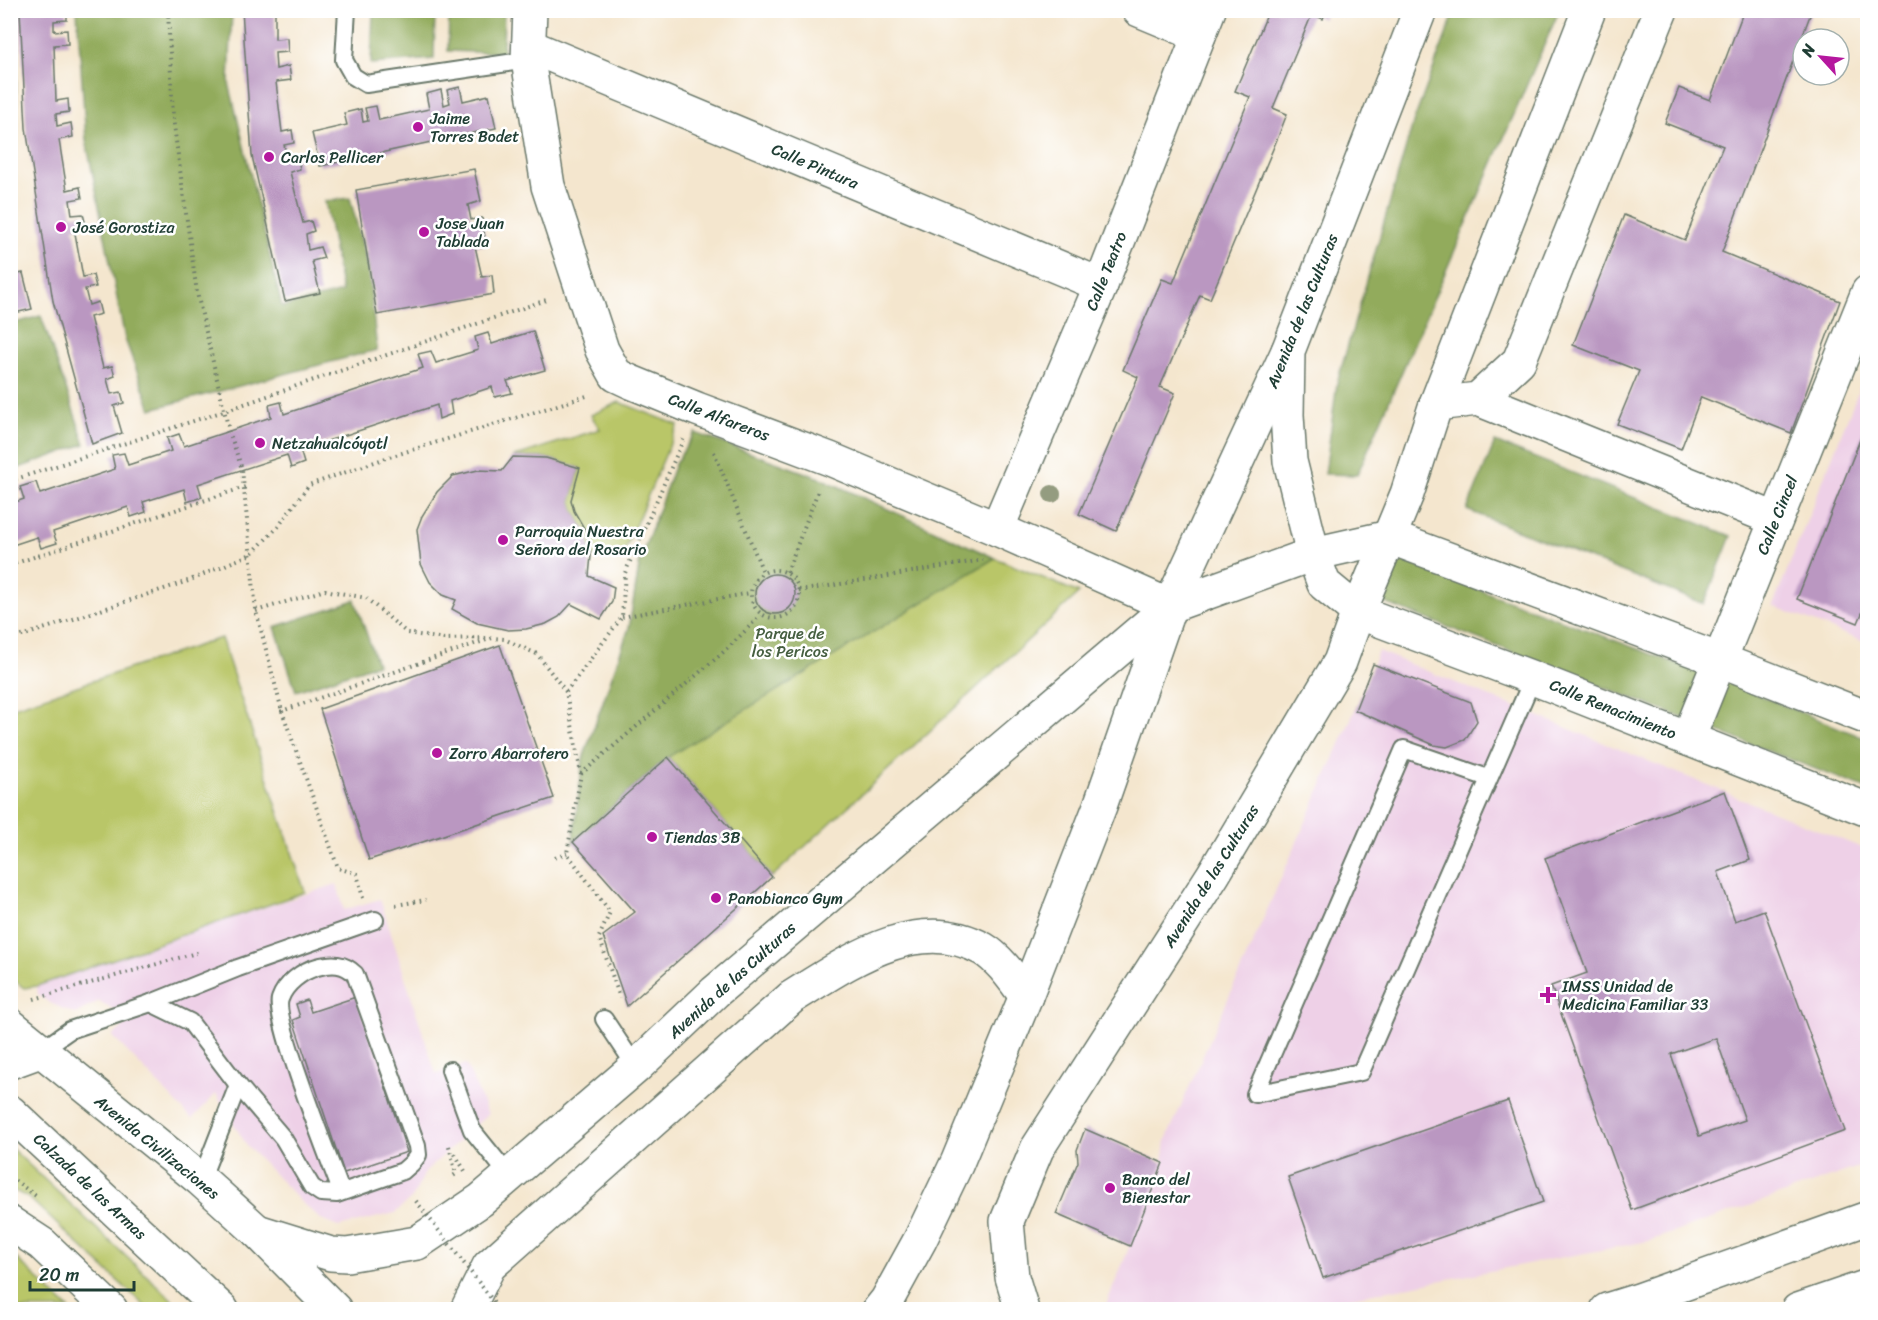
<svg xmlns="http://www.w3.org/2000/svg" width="1878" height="1320" viewBox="0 0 1878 1320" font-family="Sriracha,sans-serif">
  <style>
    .built { fill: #eed0e7 }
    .green { fill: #b9c667; stroke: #6c824e; stroke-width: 1.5 }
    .forest { fill: #92ab5c; stroke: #587448; stroke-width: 1.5 }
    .building { fill: #ba97c1; fill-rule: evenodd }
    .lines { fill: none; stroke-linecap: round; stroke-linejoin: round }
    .service-casing { stroke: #6a786a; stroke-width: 20 }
    .minor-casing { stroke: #6a786a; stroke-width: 36 }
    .tertiary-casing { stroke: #6a786a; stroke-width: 36 }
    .secondary-casing { stroke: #6a786a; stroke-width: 36 }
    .primary-casing { stroke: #6a786a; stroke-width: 36 }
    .path { stroke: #6a786a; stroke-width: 4; stroke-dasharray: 1.5 4.5; stroke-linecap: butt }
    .service { stroke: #fff; stroke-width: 16 }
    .minor { stroke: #fff; stroke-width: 33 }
    .tertiary { stroke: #fff; stroke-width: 33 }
    .secondary { stroke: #fff; stroke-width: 33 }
    .primary { stroke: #fff; stroke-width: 33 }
    .path-bridge { stroke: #6a786a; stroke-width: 4; stroke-dasharray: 1.5 4.5; stroke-linecap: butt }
    .tree { fill: #949c80 }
    .poi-dot { fill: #b5179e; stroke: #fff; stroke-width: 2 }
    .labels { text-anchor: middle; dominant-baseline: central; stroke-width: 5; stroke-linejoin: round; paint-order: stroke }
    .poi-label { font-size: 16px; fill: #1f3d34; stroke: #fff; text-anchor: start }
    .street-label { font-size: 16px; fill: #1f3d34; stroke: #fff }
    .park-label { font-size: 16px; fill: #465f41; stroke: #fff }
  </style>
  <rect width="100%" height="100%" fill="#fff"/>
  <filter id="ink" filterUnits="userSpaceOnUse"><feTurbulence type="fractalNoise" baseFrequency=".0167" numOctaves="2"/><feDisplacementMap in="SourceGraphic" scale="12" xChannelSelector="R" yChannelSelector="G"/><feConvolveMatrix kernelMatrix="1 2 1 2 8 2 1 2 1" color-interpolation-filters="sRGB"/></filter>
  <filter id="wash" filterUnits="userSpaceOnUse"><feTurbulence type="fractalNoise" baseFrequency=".008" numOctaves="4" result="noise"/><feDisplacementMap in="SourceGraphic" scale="24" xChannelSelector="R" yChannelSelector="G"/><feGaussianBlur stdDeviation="1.35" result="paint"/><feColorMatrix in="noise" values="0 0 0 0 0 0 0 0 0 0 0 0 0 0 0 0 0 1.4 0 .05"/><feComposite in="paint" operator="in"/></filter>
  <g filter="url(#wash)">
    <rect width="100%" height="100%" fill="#f4e6ce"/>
    <g class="built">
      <path d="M1867 369V643L1773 606Z"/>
      <path d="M1378 651 1867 850V1164L1649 1241 1289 1309 1104 1310 1163 1163 1166 1140 1355 710Z"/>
      <path d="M337 884 344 910 380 899 436 1074 466 1064 488 1114 426 1171 412 1198 395 1213 338 1227 322 1220 302 1203 247 1146 216 1094 192 1119 112 1036 131 1021 99 1001 75 1014 50 1003 38 995 37 986 209 926Z"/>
    </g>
    <g class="green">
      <path d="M619 402 678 425 623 554 591 556 588 535 574 511 571 500 580 468 546 458 513 457 600 429 591 415Z"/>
      <path d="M695 433 822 479 995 558 1079 593 772 877 668 757 573 842 583 759 629 628 640 561 675 464Z"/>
      <path d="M221 638 305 892 37 986 24 988 10 977 11 708Z"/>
      <path d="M10 1147 182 1309H148L29 1198 11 1189Z"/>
      <path d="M10 1254 14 1256 69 1309H11Z"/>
    </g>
    <g class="forest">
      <path d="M10 11H16V112H11Z"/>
      <path d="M77 11H232L229 83 282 307 342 292 325 201 350 198 368 267 377 350 151 409 125 339 86 140Z"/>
      <path d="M373 11H435L434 59 371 64Z"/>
      <path d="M449 11H504L503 53 448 51Z"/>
      <path d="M1455 11H1559L1357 475 1325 474 1337 383 1413 123Z"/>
      <path d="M41 316 85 444 11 471V324Z"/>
      <path d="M695 433 822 479 995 558 668 757 573 842 583 759 629 628 640 561 675 464Z"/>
      <path d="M1495 442 1731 536 1704 604 1467 510Z"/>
      <path d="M1400 560 1718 679 1867 739V789L1383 602Z"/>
      <path d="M355 600 377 664 296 691 275 627Z"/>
    </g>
    <g id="blocks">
      <g class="building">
        <path d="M20 10H67V20L54 21V31L67 30 68 44 54 45 56 101 68 99 69 112 56 114 57 126 71 123 73 137 59 140 67 190 80 187 82 198 70 200 72 215 83 214 86 225 74 228 83 277 93 275 96 287 85 289 89 305 98 302 101 314 90 317 103 368 112 366 115 376 107 379 111 394 121 392 124 403 114 406 122 433 92 444 53 301 26 128Z"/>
        <path d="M242 10H275V39L287 38 288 52 275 53 276 69 289 66 291 80 276 82 282 132 292 130 294 143 284 145 288 160 298 158 300 169 290 172 303 223 311 221 314 231 306 234 308 250 320 247 324 258 312 261 320 293 285 301 252 156Z"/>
        <path d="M1269 10H1326L1323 19 1312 14 1273 108 1287 114 1278 137 1210 299 1200 295 1160 387 1175 393 1116 531 1079 514 1138 377 1123 370 1162 279 1173 283 1250 97 1235 91Z"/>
        <path d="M1744 10H1812L1722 252 1840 301 1791 433 1701 397 1681 449 1617 424 1639 371 1573 345 1624 215 1685 240 1723 146 1665 123 1679 88 1710 100Z"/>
        <path d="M460 87 463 101 489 95 496 128 320 166 312 133 347 125 344 113 361 109 363 122 368 121 365 108 376 106 379 120 429 109 426 94 441 90 444 105 450 103 447 90Z"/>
        <path d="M474 169 481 201 468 205 471 220 482 218 486 245 475 246 482 277 492 275 494 294 377 315 356 190Z"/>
        <path d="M23 273 32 309 10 314V276Z"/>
        <path d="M533 331 545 370 507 381 512 393 495 397 492 387 450 401 452 414 439 419 437 405 300 450 304 463 291 468 287 455 198 484 202 497 187 502 184 489 143 502 146 512 131 517 128 507 53 532 57 543 41 548 37 537 10 546V504L24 499 20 487 36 482 40 494 115 469 112 455 124 453 128 465 171 451 167 438 179 434 184 446 271 417 269 405 281 402 284 414 423 368 418 354 431 351 436 363 478 350 475 337 488 333 492 344Z"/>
        <path d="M1867 422 1868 599 1858 623 1797 599Z"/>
        <path d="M513 457 546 458 580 468 571 500 574 511 588 535 591 556 589 576 614 587 612 602 601 619 571 604 559 617 546 624 526 629 508 630 477 623 452 609 456 600 443 595 430 582 421 564 417 529 422 516 437 492 453 476 478 470 502 471Z"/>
        <circle cx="775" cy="594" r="20"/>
        <path d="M500 645 554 798 369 860 320 709Z"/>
        <path d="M1373 664 1471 702 1477 721 1465 740 1447 747 1434 745 1355 710Z"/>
        <path d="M668 757 772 877 627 1006 603 936 635 912 573 842Z"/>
        <path d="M1725 791 1750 860 1718 872 1735 921 1764 910 1845 1131 1632 1210 1551 986 1587 973 1545 858ZM1716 1038 1745 1120 1699 1136 1671 1054Z"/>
        <path d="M356 997 407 1152 344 1173 293 1020 300 1017 296 1004 307 1000 311 1012Z"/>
        <path d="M1508 1101 1543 1202 1323 1278 1288 1177Z"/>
        <path d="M1085 1129 1163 1163 1130 1246 1056 1214 1078 1162 1077 1150Z"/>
      </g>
    </g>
  </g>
  <g filter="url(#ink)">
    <use href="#blocks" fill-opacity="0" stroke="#6a786a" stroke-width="1.5"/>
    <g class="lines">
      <g class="service-casing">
        <g id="service">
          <path d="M347 10 344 60 353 76 366 84 528 60"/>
          <path d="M1488 778 1404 749 1255 1094 1361 1072 1533 678"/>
          <path d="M151 1003 238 968 375 920"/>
          <path d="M604 1019 636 1067"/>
          <path d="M40 1051 70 1030 151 1003 190 1022 238 1085 283 1138 312 1187 321 1193 337 1194 403 1171 412 1163 418 1155 417 1146 355 974C344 963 332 963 317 967 302 971 285 984 280 999 273 1018 331 1164 341 1191"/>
          <path d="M450 1070 472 1130 510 1177"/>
          <path d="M201 1180 238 1085"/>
        </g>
      </g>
      <g class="minor-casing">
        <g id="minor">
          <path d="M530 10 528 60 548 186 602 350 616 375 631 382 697 409 830 459 997 529 1170 606"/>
          <path d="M1139 10 1199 35"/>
          <path d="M529 46 1101 285"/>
          <path d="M1478 399 1775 519"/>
          <path d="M1436 404 1478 399 1519 361 1661 10"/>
          <path d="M997 529 1101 285 1209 10"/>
          <path d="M1688 739 1868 292"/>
        </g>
      </g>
      <g class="tertiary-casing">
        <g id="tertiary">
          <path d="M1288 351 1287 415 1290 461 1313 554 1324 584 1358 612 1533 678 1868 810"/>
          <path d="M1170 606 1313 554 1389 537 1720 660 1868 718"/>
          <path d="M1607 1310 1639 1300 1868 1218"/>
        </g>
      </g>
      <g class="secondary-casing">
        <g id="secondary">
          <path d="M10 1025 201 1180 257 1231 335 1310"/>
          <path d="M10 1112 222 1310"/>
        </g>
      </g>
      <g class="primary-casing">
        <g id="primary">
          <path d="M10 1062 40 1051"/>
          <path d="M10 1223 42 1244 111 1310"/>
          <path d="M257 1231 331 1254 347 1255 417 1243 481 1200 636 1067 715 992 1170 606 1288 351 1420 10"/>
          <path d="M467 1310 489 1266 792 997C847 963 917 912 983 949 1000 959 1014 980 1026 996"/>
          <path d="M879 1310 887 1300 920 1240 957 1163 1026 996 1100 806 1169 608"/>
          <path d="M1022 1310 1012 1277 1007 1221 1037 1149 1213 875 1340 662 1358 612 1407 494 1436 404 1589 10"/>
          <path d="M1798 1310 1868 1286"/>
        </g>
      </g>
      <g class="path">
        <path d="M168 10 173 119 197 293 229 431 242 469 256 611 282 711"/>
        <path d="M714 452 763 572"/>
        <path d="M10 481 224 411 549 299"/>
        <path d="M10 565 245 487"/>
        <circle cx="775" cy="594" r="24"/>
        <path d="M787 572 818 491"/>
        <path d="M799 591 983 560"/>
        <path d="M256 611 325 590 366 598 407 633 444 639 488 638"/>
        <path d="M622 617 750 593"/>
        <path d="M10 640 188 581 251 554 278 527 309 485 389 457 590 395"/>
        <path d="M566 692 622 617 625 573 684 438"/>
        <path d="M581 774 727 649 761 615"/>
        <path d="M555 858 567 853"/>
        <path d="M363 898 357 874 338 868 282 711 492 638 504 639 537 654 566 692 581 774 567 853 610 912 599 937 620 998"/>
        <path d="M396 905 426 900"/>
        <path d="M34 999 196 953 200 955"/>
        <path d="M449 1146 456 1174 453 1176"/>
        <path d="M455 1154 465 1171"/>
        <path d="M10 1177 36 1196"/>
      </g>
      <use href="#service" class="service"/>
      <use href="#minor" class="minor"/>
      <use href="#tertiary" class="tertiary"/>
      <use href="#secondary" class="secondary"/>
      <use href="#primary" class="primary"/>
      <path class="path-bridge" d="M416 1201 500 1310"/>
    </g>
    <circle class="tree" cx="1052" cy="494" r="9"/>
  </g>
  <g class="poi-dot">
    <circle cx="418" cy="127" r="6"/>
    <circle cx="269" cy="157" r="6"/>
    <circle cx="61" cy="227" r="6"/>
    <circle cx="424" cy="232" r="6"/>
    <circle cx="260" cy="443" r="6"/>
    <circle cx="503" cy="540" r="6"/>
    <circle cx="437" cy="753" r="6"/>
    <circle cx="652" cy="837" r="6"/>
    <circle cx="716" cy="898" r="6"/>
    <path d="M1545 986h6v6h6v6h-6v6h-6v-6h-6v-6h6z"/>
    <circle cx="1110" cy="1188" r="6"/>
  </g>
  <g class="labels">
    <g class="poi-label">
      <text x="430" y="118">Jaime<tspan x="430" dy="18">Torres Bodet</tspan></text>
      <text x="281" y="157">Carlos Pellicer</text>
      <text x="436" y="223">Jose Juan<tspan x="436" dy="18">Tablada</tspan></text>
      <text x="73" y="227">José Gorostiza</text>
      <text x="272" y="443">Netzahualcóyotl</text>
      <text x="515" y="531">Parroquia Nuestra<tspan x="515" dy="18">Señora del Rosario</tspan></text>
      <text x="449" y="753">Zorro Abarrotero</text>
      <text x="664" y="837">Tiendas 3B</text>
      <text x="728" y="898">Panobianco Gym</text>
      <text x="1562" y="986">IMSS Unidad de<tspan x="1562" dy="18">Medicina Familiar 33</tspan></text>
      <text x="1122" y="1179">Banco del<tspan x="1122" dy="18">Bienestar</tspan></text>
    </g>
    <g class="street-label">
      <text transform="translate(815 166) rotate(23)">Calle Pintura</text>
      <text transform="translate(1106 271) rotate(-68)">Calle Teatro</text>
      <text transform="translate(1302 311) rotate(-68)">Avenida de las Culturas</text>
      <text transform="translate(719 417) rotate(21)">Calle Alfareros</text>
      <text transform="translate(1777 515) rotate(-68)">Calle Cincel</text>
      <text transform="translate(1613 709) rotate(22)">Calle Renacimiento</text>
      <text transform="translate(1211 876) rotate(-58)">Avenida de las Culturas</text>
      <text transform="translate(732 980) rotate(-42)">Avenida de las Culturas</text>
      <text transform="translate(157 1147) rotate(39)">Avenida Civilizaciones</text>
      <text transform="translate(90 1186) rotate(43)">Calzada de las Armas</text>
    </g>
    <g class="park-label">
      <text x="790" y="633">Parque de<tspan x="790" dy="18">los Pericos</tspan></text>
    </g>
  </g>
  <rect width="1878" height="1320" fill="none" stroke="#fff" stroke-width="36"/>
  <g transform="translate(1821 57) rotate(297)"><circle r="28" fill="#ffffff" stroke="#a5b1ae" stroke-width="1.5"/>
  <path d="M0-4.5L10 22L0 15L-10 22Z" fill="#b5179e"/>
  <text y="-9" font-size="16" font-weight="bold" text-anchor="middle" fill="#1f3d34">N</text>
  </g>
  <path d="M30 1281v9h104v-9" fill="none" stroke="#1f3d34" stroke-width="3"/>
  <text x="39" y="1281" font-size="18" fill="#1f3d34" stroke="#ffffff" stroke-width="4.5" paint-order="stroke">20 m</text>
</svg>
